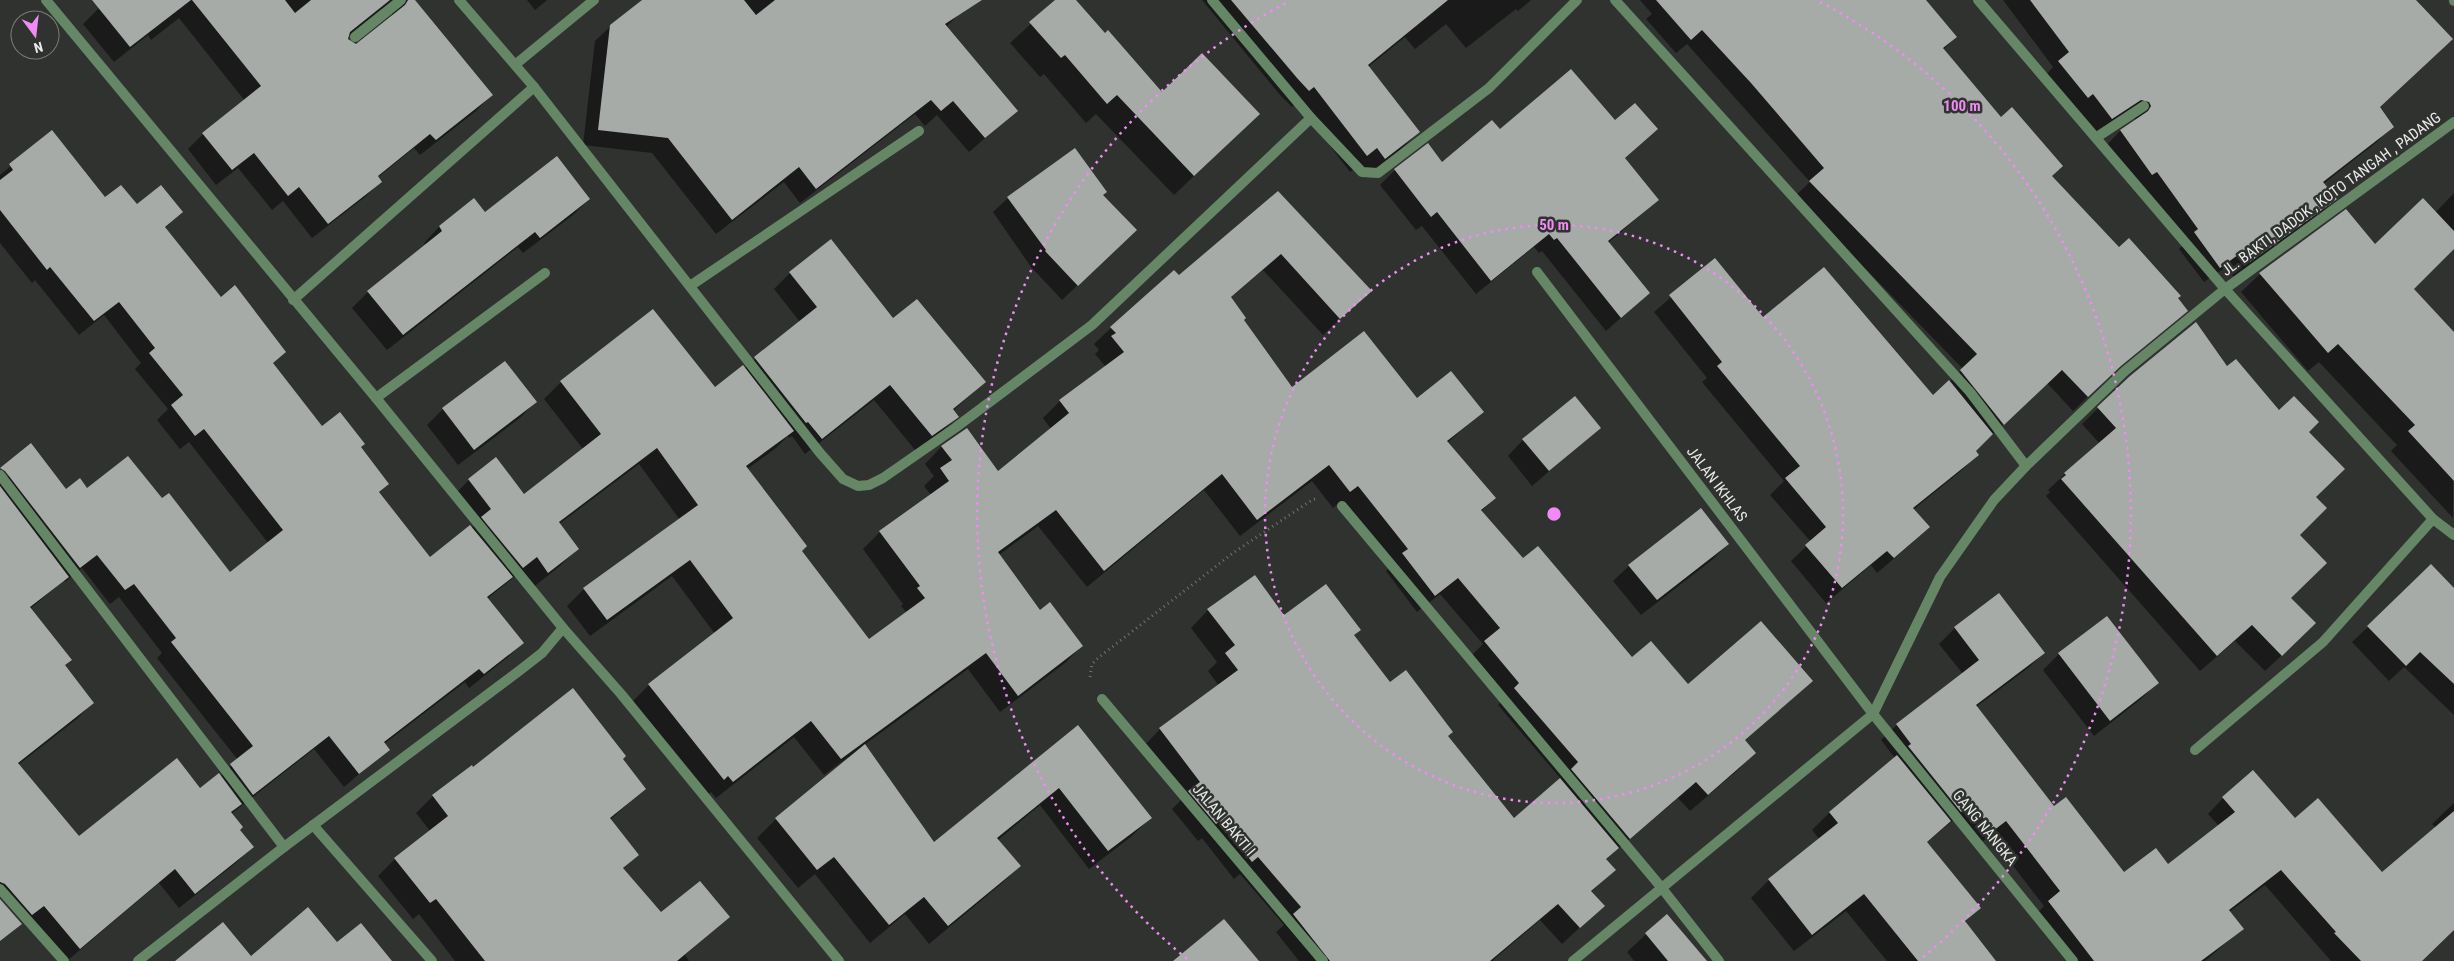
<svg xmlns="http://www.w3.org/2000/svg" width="2454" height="961" viewBox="0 0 2454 961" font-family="'Roboto Condensed',sans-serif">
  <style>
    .shadow { fill: #0007; fill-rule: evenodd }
    .building { fill: #a7aba7 }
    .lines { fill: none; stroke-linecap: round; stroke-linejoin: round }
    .path { stroke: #727472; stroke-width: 3; stroke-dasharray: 1 4; stroke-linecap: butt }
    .lane { stroke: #658766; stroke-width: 10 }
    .street { stroke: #658766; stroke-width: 10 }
    .ring { fill: none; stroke: #f08bf5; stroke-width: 2.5; stroke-dasharray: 2.5 5 }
    .labels { text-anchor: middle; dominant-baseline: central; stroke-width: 5; stroke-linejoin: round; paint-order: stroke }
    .street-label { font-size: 15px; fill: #e9ebe9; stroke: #2f322f }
    .centre { fill: #f08bf5; stroke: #2f322f; stroke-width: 2.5 }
    .ring-label { font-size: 15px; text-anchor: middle; font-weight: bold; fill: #f08bf5; stroke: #2f322f; stroke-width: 5; stroke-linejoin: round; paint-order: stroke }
  </style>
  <rect width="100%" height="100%" fill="#2f322f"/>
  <g class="shadow">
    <path d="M93 0H413L491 95 476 111 420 155 414 148 377 178 380 182 365 197 312 238 283 201 272 210 238 168 216 185 188 149 203 134 245 101 179 18 151 40 148 35 114 62 83 24 99 8ZM387 8 392 12 393 17 360 44H351L348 36 380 10Z"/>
    <path d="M527 0H547L535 10Z"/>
    <path d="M658 0H951L960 13 946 27 1016 111 969 152 937 115 925 126 915 114 800 203 784 182 716 234 652 153 583 145 595 41 611 26Z"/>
    <path d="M1057 0H1074L1161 94 1238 134 1174 195 1096 114 1086 123 1044 74 1040 77 1010 43Z"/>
    <path d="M1202 0H1531L1518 11 1516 9 1466 48 1446 24 1415 49 1405 37 1368 67 1418 132 1401 149 1368 175 1360 164 1350 172 1297 103 1292 107 1280 95Z"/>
    <path d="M1640 0H1924L1956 37 1943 50 2051 176 2119 249 2177 298 2186 311 2105 380 2073 411 2047 383 1975 451 1977 455 1962 470 1913 510V542L1877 573 1871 565 1826 603 1791 561 1811 542 1770 495 1784 481 1702 382 1707 378 1654 312 1714 260 1763 319 1933 397 1963 369 1795 196 1810 182 1687 44 1676 53 1646 19 1652 14Z"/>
    <path d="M2003 0H2389L2379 108 2392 126 2377 142 2323 184 2335 199 2320 214 2234 277 2226 267 2204 282 2179 249 2183 245 2105 147 2120 131 2136 121 2134 117 2096 134 2077 109 2072 113 2044 77 2053 67Z"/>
    <path d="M1615 121 1657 129 1624 159 1658 200 1608 243 1649 293 1606 331 1542 251 1539 253 1534 247 1476 294 1422 226 1416 230 1380 185 1395 170 1428 145 1442 164 1500 131Z"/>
    <path d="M52 132 105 199 136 206 182 212 165 228 220 298 284 352 272 364 321 428 359 448 388 484 379 493 430 558 474 526 452 497 469 480 524 495 583 449 544 399 561 382 714 389 744 369 800 322 774 289 790 273 831 241 892 320 984 382 953 411 957 417 941 432 916 451 874 400 805 454 792 436 789 438 788 436 776 448 747 469 801 551 869 640 907 613 901 606 903 604 863 549 880 532 931 495 924 486 934 476 925 464 941 447 966 430 998 473 1051 429 1043 418 1060 401 1106 367 1095 354 1099 350 1094 344 1111 328 1179 277 1278 193 1370 291 1323 335 1263 270 1230 298 1242 320 1291 389 1417 400 1482 412 1447 443 1494 498 1481 512 1522 560 1632 659 1688 686 1812 681 1744 741 1754 753 1738 770 1690 811 1678 798 1605 860 1614 870 1591 892 1603 906 1562 944 1540 920 1492 961H1299L1276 932 1284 925 1240 874 1234 879 1202 838 1198 841 1172 809 1182 799 1143 747 1160 729 1219 686 1208 671 1217 662 1191 628 1208 610 1284 617 1359 630 1353 636 1390 684 1447 736 1514 820 1561 779 1498 705 1503 700 1468 659 1483 644 1440 594 1417 612 1386 571 1391 566 1340 502 1333 508 1312 481 1240 536 1204 490 1087 587 1038 526 999 555 1040 611 1082 646 1065 663 1000 712 968 669 864 745 934 844 1078 727 1150 818 1132 836 1089 869 1040 805 998 840 1020 866 1001 884 929 944 905 914 870 943 815 874 798 888 757 838 776 819 850 758 848 757 824 775 794 737 716 798 711 792 706 796 632 702 649 685 715 634 672 576 590 636 567 606 584 589 680 520 639 464 559 524 577 549 560 566 531 589 519 573 487 599 523 643 508 657 469 688 465 682 384 744 388 749 344 787 314 749 231 814 238 830 252 847 237 862 179 908 159 883 67 961 0 891V483L9 475 66 490H87L230 574 269 544 189 442 180 449 157 420 168 409 135 369 141 363 104 315 79 335 35 280 32 283 0 243V175ZM82 568 110 604 119 597 162 653 157 658 238 760 220 776 200 789 78 838 18 765 78 718 92 703 64 666 70 660 30 609 64 580 65 582Z"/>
    <path d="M2454 193V248L2412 289 2454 334 2453 518 2391 451 2397 445 2319 362 2308 371 2241 292 2260 274 2375 246 2435 213Z"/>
    <path d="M1102 196 1120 245 1062 300 1031 267 993 212 1008 198Z"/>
    <path d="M589 199 573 215 523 253 518 247 387 350 352 308 368 292 426 245 424 243 439 227 474 200 485 214Z"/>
    <path d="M2227 367 2279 412 2307 432 2314 498 2298 535 2290 598 2298 640 2265 671 2235 641 2200 671 2046 496 2050 492 2048 490 2065 474 2100 444 2082 424 2130 377Z"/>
    <path d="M535 402 520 418 458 465 427 425 443 409Z"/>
    <path d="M1599 428 1532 486 1508 456 1523 440Z"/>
    <path d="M1728 544 1712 560 1641 615 1613 581 1629 566Z"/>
    <path d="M2454 589V715L2404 667 2389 681 2352 642 2368 627Z"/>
    <path d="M1999 595 2044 653 2028 668 1976 707 2054 808 2124 874 2167 866 2219 826 2208 814 2223 798 2295 820 2382 874 2436 828 2432 824 2454 803V929L2421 961H2331L2265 885 2229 912 2242 929 2205 961H2067L2033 917 2044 906 1990 836 1977 845 1956 818 1926 843 1979 908 1964 923 1994 961H1887L1846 911 1794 951 1751 898 1769 880 1820 840 1812 830 1829 813 1895 758 1881 740 1897 725 1963 674 1939 644 1955 628Z"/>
    <path d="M2059 654 2157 683 2141 699 2094 736 2043 670Z"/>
    <path d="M622 759 644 789 610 820 637 855 623 869 661 914 728 917 685 955 689 961H455L419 914 413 919 378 876 395 859 430 831 416 813 433 796 473 768Z"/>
    <path d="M1667 915 1705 961H1634L1627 952Z"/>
  </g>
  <g class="building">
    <path d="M92 0H191L130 47Z"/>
    <path d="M192 0H285L295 13 311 0H390L350 32 348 39 356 44 405 5 408 0H415L493 95 436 140 430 134 378 176 382 182 328 224 299 187 288 196 254 153 232 170 202 133 261 86Z"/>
    <path d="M642 0H744L756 15 775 0H982L945 24 1018 111 985 138 953 101 941 111 931 100 816 189 799 167 732 220 668 138 598 130 610 25Z"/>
    <path d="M1055 0H1076L1105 33 1108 30 1162 92 1202 53 1260 114 1194 176 1117 95 1107 104 1065 55 1061 58 1029 22Z"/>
    <path d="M1231 0H1448L1368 65 1420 132 1385 159 1377 148 1367 156 1314 87 1309 91 1297 78Z"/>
    <path d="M1656 0H1926L1957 37 1943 48 2001 117 2012 107 2063 166 2052 176 2119 247 2129 238 2181 296 2178 298 2188 311 2121 366 2088 397 2062 370 2004 425 1960 370 1977 354 1809 181 1824 168 1751 83 1702 30 1691 40Z"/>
    <path d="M2030 0H2416L2453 39 2380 107 2394 127 2323 182 2337 199 2250 262 2242 252 2220 268 2194 232 2198 229 2157 172 2152 175 2120 130 2148 111 2151 106 2149 102 2141 100 2112 119 2093 94 2088 98 2058 61 2069 52Z"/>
    <path d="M1571 69 1615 120 1635 103 1658 129 1625 158 1659 200 1608 241 1650 293 1621 318 1557 238 1554 240 1549 234 1491 281 1437 212 1431 217 1394 169 1428 143 1442 162 1492 120 1500 129Z"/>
    <path d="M52 130 105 197 121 185 137 204 161 185 183 212 165 227 221 297 235 285 286 352 273 363 322 426 340 412 365 444 361 447 389 484 379 492 430 557 470 525 513 577 487 597 524 643 484 674 479 669 384 742 390 750 359 774 329 736 253 795 230 764 253 746 171 642 176 638 134 584 125 590 97 555 80 568 5 471 0 468 31 443 66 489 80 478 87 488 128 456 162 498 169 493 230 572 283 530 204 429 195 436 171 405 183 395 149 353 155 348 119 302 94 321 50 267 47 270 0 210V180L13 170 9 164Z"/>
    <path d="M1075 148 1107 192 1103 195 1137 230 1078 286 1045 251 1046 250 1007 197Z"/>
    <path d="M557 156 590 199 540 238 535 232 403 335 367 291 442 231 439 226 474 198 485 212Z"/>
    <path d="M1278 191 1372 291 1340 319 1281 254 1231 297 1246 318 1244 320 1292 387 1364 331 1417 398 1451 371 1484 412 1447 441 1496 498 1481 510 1523 558 1538 546 1632 657 1651 641 1688 684 1761 621 1813 681 1745 740 1756 753 1708 795 1696 782 1630 839 1571 769 1578 762 1514 688 1519 683 1484 641 1500 628 1458 578 1435 596 1402 553 1408 549 1358 486 1350 492 1329 465 1257 520 1222 474 1104 571 1056 510 998 552 1040 610 1050 602 1083 646 1018 696 986 653 841 759 811 721 733 782 728 776 724 780 648 684 733 618 690 560 607 620 583 588 698 505 657 448 559 522 579 549 548 573 537 557 523 568 481 517 491 509 468 479 496 457 524 494 601 434 560 381 653 309 715 387 743 365 794 431 746 466 807 546 802 551 869 639 925 598 917 588 920 586 879 531 949 481 940 468 952 460 941 446 967 428 998 471 1069 413 1059 400 1124 352 1111 336 1116 333 1110 327 1174 270 1179 275Z"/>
    <path d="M2423 198 2454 231V249L2414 289 2454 332V481L2408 431 2415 425 2338 344 2328 353 2259 273 2346 209 2375 244Z"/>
    <path d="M831 239 893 318 917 299 986 382 953 409 959 417 932 436 890 385 822 439 808 422 806 423 754 357 817 307 789 272Z"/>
    <path d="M1715 258 1763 317 1824 267 1933 395 1949 380 1993 434 1976 451 1979 455 1913 508 1930 527 1894 558 1887 551 1842 588 1805 545 1826 527 1785 478 1800 466 1717 366 1722 362 1669 295Z"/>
    <path d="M2196 322 2227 366 2236 359 2279 410 2294 396 2319 422 2309 432 2345 469 2316 497 2327 508 2300 535 2327 563 2291 598 2316 623 2282 656 2252 625 2217 656 2061 479 2066 475 2064 473 2116 428 2097 407 2130 376Z"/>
    <path d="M505 361 537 402 474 450 442 408Z"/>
    <path d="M1575 396 1601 428 1549 471 1522 439Z"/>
    <path d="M0 486 69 577 30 607 72 660 65 665 94 703 18 763 79 836 177 758 200 788 219 773 242 804 231 812 243 827 240 830 254 847 195 894 175 869 80 949 44 906 32 915 5 884 0 882Z"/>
    <path d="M1701 508 1729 544 1657 600 1628 565Z"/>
    <path d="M2431 564 2454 588V684L2420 652 2406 666 2367 626Z"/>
    <path d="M1255 575 1284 615 1326 584 1361 630 1354 635 1390 682 1406 670 1453 732 1448 736 1514 818 1560 778 1619 848 1606 859 1616 870 1591 891 1605 906 1580 928 1558 904 1490 961H1330L1293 914 1301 907 1258 857 1252 862 1220 821 1216 824 1188 791 1200 782 1159 728 1238 670 1225 653 1235 645 1207 609Z"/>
    <path d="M1999 593 2045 653 1976 705 2054 806 2066 797 2124 872 2156 848 2168 864 2235 812 2222 797 2253 770 2295 818 2318 798 2382 872 2454 811V930L2422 961H2361L2334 933 2336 932 2281 870 2229 910 2244 929 2201 961H2094L2048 901 2060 891 2006 821 1993 831 1972 803 1961 812 1908 746 1911 744 1896 724 1979 660 1954 627Z"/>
    <path d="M2107 616 2159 683 2110 721 2058 653Z"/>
    <path d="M573 688 626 756 623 759 646 789 610 818 639 855 623 868 661 912 700 881 730 917 677 961H485L436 899 430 903 394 858 448 816 432 795 472 765 473 767Z"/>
    <path d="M1078 725 1152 818 1108 851 1059 788 997 838 1021 866 948 926 924 897 889 925 834 857 817 870 775 818 865 744 934 842Z"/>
    <path d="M1897 755 1951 821 1927 842 1981 908 1965 921 1996 961H1918L1864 894 1812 935 1768 879 1838 823 1829 812Z"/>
    <path d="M0 899 22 924 0 941Z"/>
    <path d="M308 907 337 942 361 923 392 961H175L223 922 251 956Z"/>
    <path d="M1667 914 1707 961H1668L1645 933Z"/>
    <path d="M1224 919 1259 961H1173Z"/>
  </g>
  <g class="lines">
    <path class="path" d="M1090 677 1092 664 1098 658 1233 553 1312 500 1318 498"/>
    <path class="lane" d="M376 398 545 273"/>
    <g class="street">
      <path d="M46 0 376 398 563 628 621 694 839 961"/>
      <path d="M459 0 534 87 820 453 843 479 858 486 869 485 883 478 955 428 1092 325 1311 118 1362 172 1378 173 1489 88 1577 0"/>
      <path d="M1212 0 1311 118"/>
      <path d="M1615 0 1970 392 2026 466"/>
      <path d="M1978 0 2225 289 2433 519 2454 535"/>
      <path d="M2454 0V1"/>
      <path d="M355 37 401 0"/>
      <path d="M516 64 594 0"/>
      <path d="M2097 137 2144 106"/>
      <path d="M1537 272 1873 714 2073 961"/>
      <path d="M690 286 919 131"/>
      <path d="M293 300 534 87"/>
      <path d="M0 475 284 847"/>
      <path d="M1342 506 1661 887 1719 961"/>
      <path d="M1102 699 1323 961"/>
      <path d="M2195 750 2323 642 2433 519"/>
      <path d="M313 825 432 961"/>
      <path d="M0 889 64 961"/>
      <path d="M138 961 284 847 519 671 542 653 563 628"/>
      <path d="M1573 961 1873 714 1940 577 1994 500 2026 466 2125 371 2225 289 2454 122"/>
    </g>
  </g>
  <g class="ring">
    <circle cx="1554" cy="514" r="289"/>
    <path d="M1187 959A577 577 0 0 1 1288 2M1820 2A577 577 0 0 1 1921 959"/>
  </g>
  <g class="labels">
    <g class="street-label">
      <text transform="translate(2331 194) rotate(-36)">JL. BAKTI, DADOK , KOTO TANGAH , PADANG</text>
      <text transform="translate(1717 484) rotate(53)">JALAN IKHLAS</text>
      <text transform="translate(1224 820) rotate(50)">JALAN BAKTI I</text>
      <text transform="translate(1985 828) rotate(51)">GANG NANGKA</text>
    </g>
  </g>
  <circle cx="1554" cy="514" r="8" class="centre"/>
  <g class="ring-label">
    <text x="1962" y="111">100 m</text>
    <text x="1554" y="230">50 m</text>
  </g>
  <g transform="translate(35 35) rotate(165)"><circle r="24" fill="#2f322f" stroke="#797c79"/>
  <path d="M0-4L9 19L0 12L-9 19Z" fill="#f08bf5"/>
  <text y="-8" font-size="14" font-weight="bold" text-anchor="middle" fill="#e9ebe9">N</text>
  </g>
</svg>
